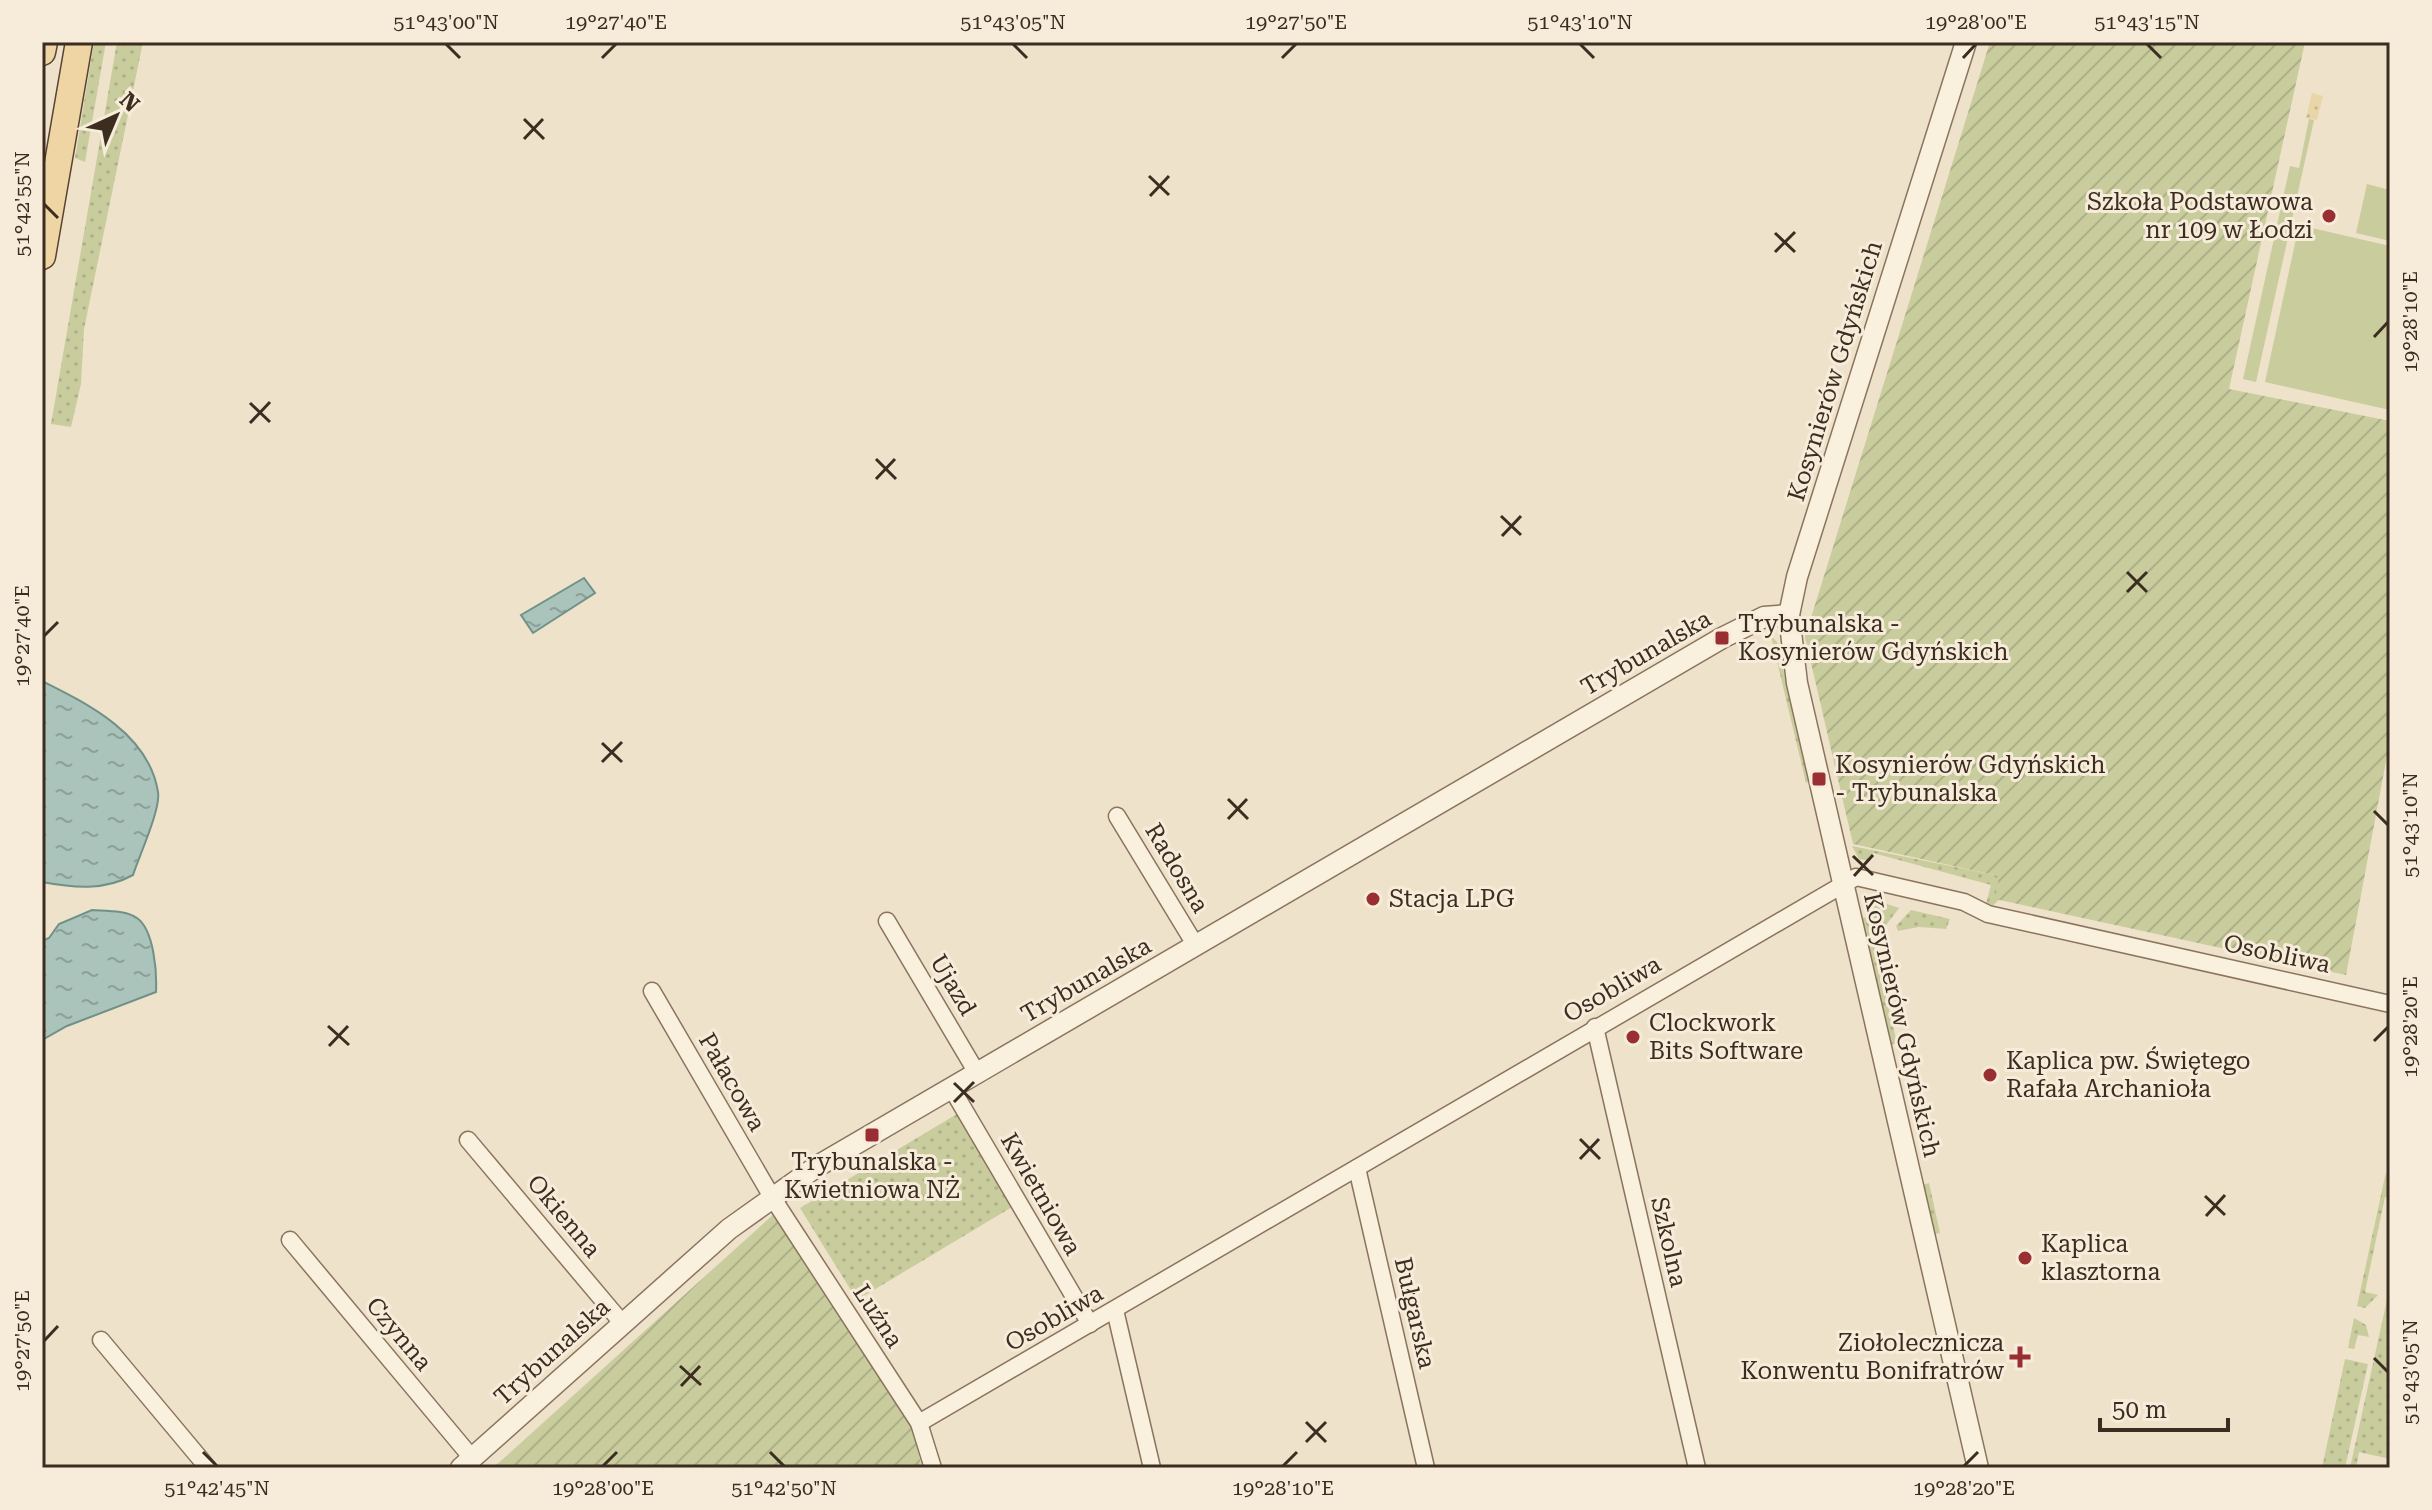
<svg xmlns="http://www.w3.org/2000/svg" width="2432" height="1510" viewBox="0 0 2432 1510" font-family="'Roboto Serif',serif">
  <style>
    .grass { fill: url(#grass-dots) }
    .sand { fill: url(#sand-dots) }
    .park { fill: #c9cd9d }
    .garden { fill: url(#garden-furrows) }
    .water { fill: url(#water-ripples); stroke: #709188; stroke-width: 2 }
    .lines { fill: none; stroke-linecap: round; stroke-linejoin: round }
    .minor-casing { stroke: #8b745e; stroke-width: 19 }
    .tertiary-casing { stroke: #8b745e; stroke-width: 23 }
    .primary-casing { stroke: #594332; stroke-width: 29 }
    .minor { stroke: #f9f0dd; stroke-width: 16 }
    .tertiary { stroke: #f9f0dd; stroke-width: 20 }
    .primary { stroke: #efd5a3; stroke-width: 26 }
    .ticks { fill: none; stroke: #3c2d21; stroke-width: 3 }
    .poi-dot { fill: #992f33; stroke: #f6ecd9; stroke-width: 3 }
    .labels { text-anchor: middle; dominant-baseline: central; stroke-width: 6; stroke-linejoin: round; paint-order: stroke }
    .poi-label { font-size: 24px; fill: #3c2d21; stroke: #f6ecd9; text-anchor: start }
    .street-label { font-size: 24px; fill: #3c2d21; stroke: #f6ecd9 }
    .neatline { fill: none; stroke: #3c2d21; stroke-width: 3 }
    .ticks-label { font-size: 20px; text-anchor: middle; fill: #3c2d21 }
  </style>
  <defs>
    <pattern id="grass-dots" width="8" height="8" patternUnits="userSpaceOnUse" patternTransform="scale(2)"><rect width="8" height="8" fill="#c9cd9d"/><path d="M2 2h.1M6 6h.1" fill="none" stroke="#aeb087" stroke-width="1.8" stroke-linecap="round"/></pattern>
    <pattern id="sand-dots" width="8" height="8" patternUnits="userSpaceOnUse" patternTransform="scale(2)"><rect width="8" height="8" fill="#e9d6a8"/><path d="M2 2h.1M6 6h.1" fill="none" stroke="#c9b890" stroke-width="1.8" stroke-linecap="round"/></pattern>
    <pattern id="garden-furrows" width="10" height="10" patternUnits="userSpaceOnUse" patternTransform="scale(2)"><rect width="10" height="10" fill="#c9cd9d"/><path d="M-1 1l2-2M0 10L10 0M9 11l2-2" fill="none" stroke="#aeb087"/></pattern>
    <pattern id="water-ripples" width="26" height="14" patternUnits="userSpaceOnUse" patternTransform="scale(2)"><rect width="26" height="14" fill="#aac3bb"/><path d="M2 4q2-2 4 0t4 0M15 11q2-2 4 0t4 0" fill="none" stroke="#8c9f98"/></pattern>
  </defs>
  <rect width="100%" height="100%" fill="#eee2ca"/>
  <g class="grass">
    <path d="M94 42H106L85 162 75 158Z"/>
    <path d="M117 42H143L84 329 81 384 71 427 51 424Z"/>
    <path d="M1771 636 1777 642 1809 782 1806 783Z"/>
    <path d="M1852 846 2000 876 1996 898 2000 899 1989 909 1986 904 1991 885 1873 853 1870 861 1859 859Z"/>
    <path d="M1872 899 1899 908 1877 937 1869 902Z"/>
    <path d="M1911 910 1950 919 1946 929 1919 927 1898 931 1896 926Z"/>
    <path d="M1867 917 1897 1043 1890 1045 1861 918Z"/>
    <path d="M957 1114 1012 1207 857 1300 800 1208Z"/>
    <path d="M2386 1172 2390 1198 2385 1197 2365 1292 2378 1295 2365 1308 2357 1306Z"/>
    <path d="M1929 1183 1940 1233 1933 1235 1922 1185Z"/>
    <path d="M2390 1286V1459L2359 1452 2356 1468H2350Z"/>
    <path d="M2354 1318 2366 1325 2369 1337 2358 1335 2354 1349 2348 1348Z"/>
    <path d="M2345 1359 2368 1364 2345 1468H2322Z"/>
  </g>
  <path class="sand" d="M2312 93 2323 96 2317 120 2306 118Z"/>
  <g class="park">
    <path d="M2309 119 2314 120 2256 382 2243 379 2290 166 2299 168Z"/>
    <path d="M2367 184 2390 190V241L2356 233Z"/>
    <path d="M2299 225 2390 246V410L2265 382Z"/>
  </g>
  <g class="garden">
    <path d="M1990 42H2305L2229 389 2390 421V740L2346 975 1995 899 1999 876 1853 844 1805 637Z"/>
    <path d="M775 1213 912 1427 922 1468H493Z"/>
  </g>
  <g class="water">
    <path d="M584 578 595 593 533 633 521 615Z"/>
    <path d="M42 681C88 704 149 734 158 792 161 809 139 856 133 875 104 891 74 888 42 882Z"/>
    <path d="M92 910C105 911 126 910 137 918 154 930 157 972 156 992L67 1026 42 1040V941L49 938 59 924Z"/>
  </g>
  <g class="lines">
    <g class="minor-casing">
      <g id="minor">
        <path d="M1117 816 1196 946"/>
        <path d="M887 921 977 1073"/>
        <path d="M652 991 772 1197 919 1423 933 1468"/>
        <path d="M1595 1027 1697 1468"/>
        <path d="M952 1089 1090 1324"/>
        <path d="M468 1140 623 1324"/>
        <path d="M1357 1168 1426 1468"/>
        <path d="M290 1240 472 1458"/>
        <path d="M1115 1310 1152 1468"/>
        <path d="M101 1340 208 1468"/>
        <path d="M919 1423 1856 877 1964 902 1988 914 2390 1004"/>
      </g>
    </g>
    <g class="tertiary-casing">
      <g id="tertiary">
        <path d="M1966 42 1797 577 1789 615 1797 683 1978 1468"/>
        <path d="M461 1468 729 1229 816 1167 1722 638 1764 617 1789 615"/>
      </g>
    </g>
    <g class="primary-casing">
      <g id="primary">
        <path d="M42 52 44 42"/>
        <path d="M42 256 79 42"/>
      </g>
    </g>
    <use href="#minor" class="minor"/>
    <use href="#tertiary" class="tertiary"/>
    <use href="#primary" class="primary"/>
  </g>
  <path class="ticks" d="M446 44 460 58M1013 44 1027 58M1580 44 1594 58M2147 44 2161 58M602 58 616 44M1282 58 1296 44M1963 58 1976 44M524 119 544 139M524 139 543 119M1149 176 1169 195M1150 196 1169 176M44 204 58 218M1775 233 1795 252M1775 252 1795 232M2374 337 2388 322M250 403 270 422M250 423 270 402M876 459 896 479M876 479 895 459M1501 516 1521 535M1502 536 1521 516M2127 572 2147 592M2127 592 2147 572M44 636 58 622M602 743 622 762M602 762 622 742M1228 799 1248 819M2374 811 2388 825M1228 819 1247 799M1853 856 1873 875M1854 876 1873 855M328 1026 349 1045M2374 1041 2388 1027M329 1046 348 1026M954 1083 974 1102M954 1102 974 1082M1580 1139 1600 1159M1580 1159 1599 1139M2205 1196 2225 1215M2206 1216 2225 1195M44 1341 58 1326M2374 1358 2388 1372M680 1366 701 1385M681 1386 700 1366M1306 1422 1326 1442M1306 1442 1326 1422M203 1452 217 1466M770 1452 784 1466M603 1466 617 1452M1283 1466 1297 1452M1964 1466 1978 1452"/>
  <g class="poi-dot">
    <circle cx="2329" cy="216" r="8"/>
    <rect x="1714" y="630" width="16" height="16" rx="4"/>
    <rect x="1811" y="771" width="16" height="16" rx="4"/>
    <circle cx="1373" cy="899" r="8"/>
    <circle cx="1633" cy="1037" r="8"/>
    <circle cx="1990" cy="1075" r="8"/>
    <rect x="864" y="1127" width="16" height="16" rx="4"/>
    <circle cx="2025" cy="1258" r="8"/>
    <path d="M2016 1345h8v8h8v8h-8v8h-8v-8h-8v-8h8z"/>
  </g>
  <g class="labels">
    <g class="poi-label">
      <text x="2313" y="202" text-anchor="end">Szkoła Podstawowa<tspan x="2313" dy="28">nr 109 w Łodzi</tspan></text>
      <text x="1738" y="624">Trybunalska -<tspan x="1738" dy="28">Kosynierów Gdyńskich</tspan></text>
      <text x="1835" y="765">Kosynierów Gdyńskich<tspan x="1835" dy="28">- Trybunalska</tspan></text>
      <text x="1389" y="899">Stacja LPG</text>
      <text x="1649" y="1023">Clockwork<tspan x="1649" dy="28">Bits Software</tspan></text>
      <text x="2006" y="1061">Kaplica pw. Świętego<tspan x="2006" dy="28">Rafała Archanioła</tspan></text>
      <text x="872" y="1162" text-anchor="middle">Trybunalska -<tspan x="872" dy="28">Kwietniowa NŻ</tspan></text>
      <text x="2041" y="1244">Kaplica<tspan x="2041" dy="28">klasztorna</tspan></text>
      <text x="2004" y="1343" text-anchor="end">Ziołolecznicza<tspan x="2004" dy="28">Konwentu Bonifratrów</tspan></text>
    </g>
    <g class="street-label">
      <text transform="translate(1835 371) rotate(-73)">Kosynierów Gdyńskich</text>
      <text transform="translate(1646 653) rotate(-30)">Trybunalska</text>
      <text transform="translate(1177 868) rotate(59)">Radosna</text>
      <text transform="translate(2277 954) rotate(12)">Osobliwa</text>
      <text transform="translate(1086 980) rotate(-30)">Trybunalska</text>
      <text transform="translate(953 985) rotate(59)">Ujazd</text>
      <text transform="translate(1612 989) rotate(-30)">Osobliwa</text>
      <text transform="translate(1902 1025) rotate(77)">Kosynierów Gdyńskich</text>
      <text transform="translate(732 1082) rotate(60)">Pałacowa</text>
      <text transform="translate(1041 1194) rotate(60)">Kwietniowa</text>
      <text transform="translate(564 1216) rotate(50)">Okienna</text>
      <text transform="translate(1669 1242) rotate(77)">Szkolna</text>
      <text transform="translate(1415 1313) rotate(77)">Bułgarska</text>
      <text transform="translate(878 1316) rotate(57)">Luźna</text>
      <text transform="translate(1054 1318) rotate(-30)">Osobliwa</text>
      <text transform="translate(399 1334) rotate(50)">Czynna</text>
      <text transform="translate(552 1352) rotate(-42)">Trybunalska</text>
    </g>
  </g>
  <rect width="2432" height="1510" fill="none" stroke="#f6ecd9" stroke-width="88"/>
  <g transform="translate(116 116) rotate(44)" stroke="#f6ecd9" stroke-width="6" paint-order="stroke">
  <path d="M0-6L14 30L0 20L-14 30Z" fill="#3c2d21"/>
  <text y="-12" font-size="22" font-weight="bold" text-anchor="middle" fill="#3c2d21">N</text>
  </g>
  <path d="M2100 1418v12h128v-12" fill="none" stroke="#3c2d21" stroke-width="4"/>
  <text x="2112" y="1418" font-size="24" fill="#3c2d21" stroke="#f6ecd9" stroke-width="6" paint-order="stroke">50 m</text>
  <rect x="44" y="44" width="2344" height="1422" class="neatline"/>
  <g class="ticks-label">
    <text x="446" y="29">51°43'00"N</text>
    <text x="616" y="29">19°27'40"E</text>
    <text x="1013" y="29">51°43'05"N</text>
    <text x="1296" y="29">19°27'50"E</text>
    <text x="1580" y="29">51°43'10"N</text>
    <text x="1976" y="29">19°28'00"E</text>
    <text x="2147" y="29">51°43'15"N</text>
    <text transform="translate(22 204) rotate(-90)" y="7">51°42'55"N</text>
    <text transform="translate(2410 322) rotate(-90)" y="7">19°28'10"E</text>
    <text transform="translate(22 636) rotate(-90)" y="7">19°27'40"E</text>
    <text transform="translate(2410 825) rotate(-90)" y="7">51°43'10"N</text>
    <text transform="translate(2410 1027) rotate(-90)" y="7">19°28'20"E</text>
    <text transform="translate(22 1341) rotate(-90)" y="7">19°27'50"E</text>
    <text transform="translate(2410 1372) rotate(-90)" y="7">51°43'05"N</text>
    <text x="217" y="1495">51°42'45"N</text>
    <text x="603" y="1495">19°28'00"E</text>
    <text x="784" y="1495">51°42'50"N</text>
    <text x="1283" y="1495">19°28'10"E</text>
    <text x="1964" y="1495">19°28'20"E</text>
  </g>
</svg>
